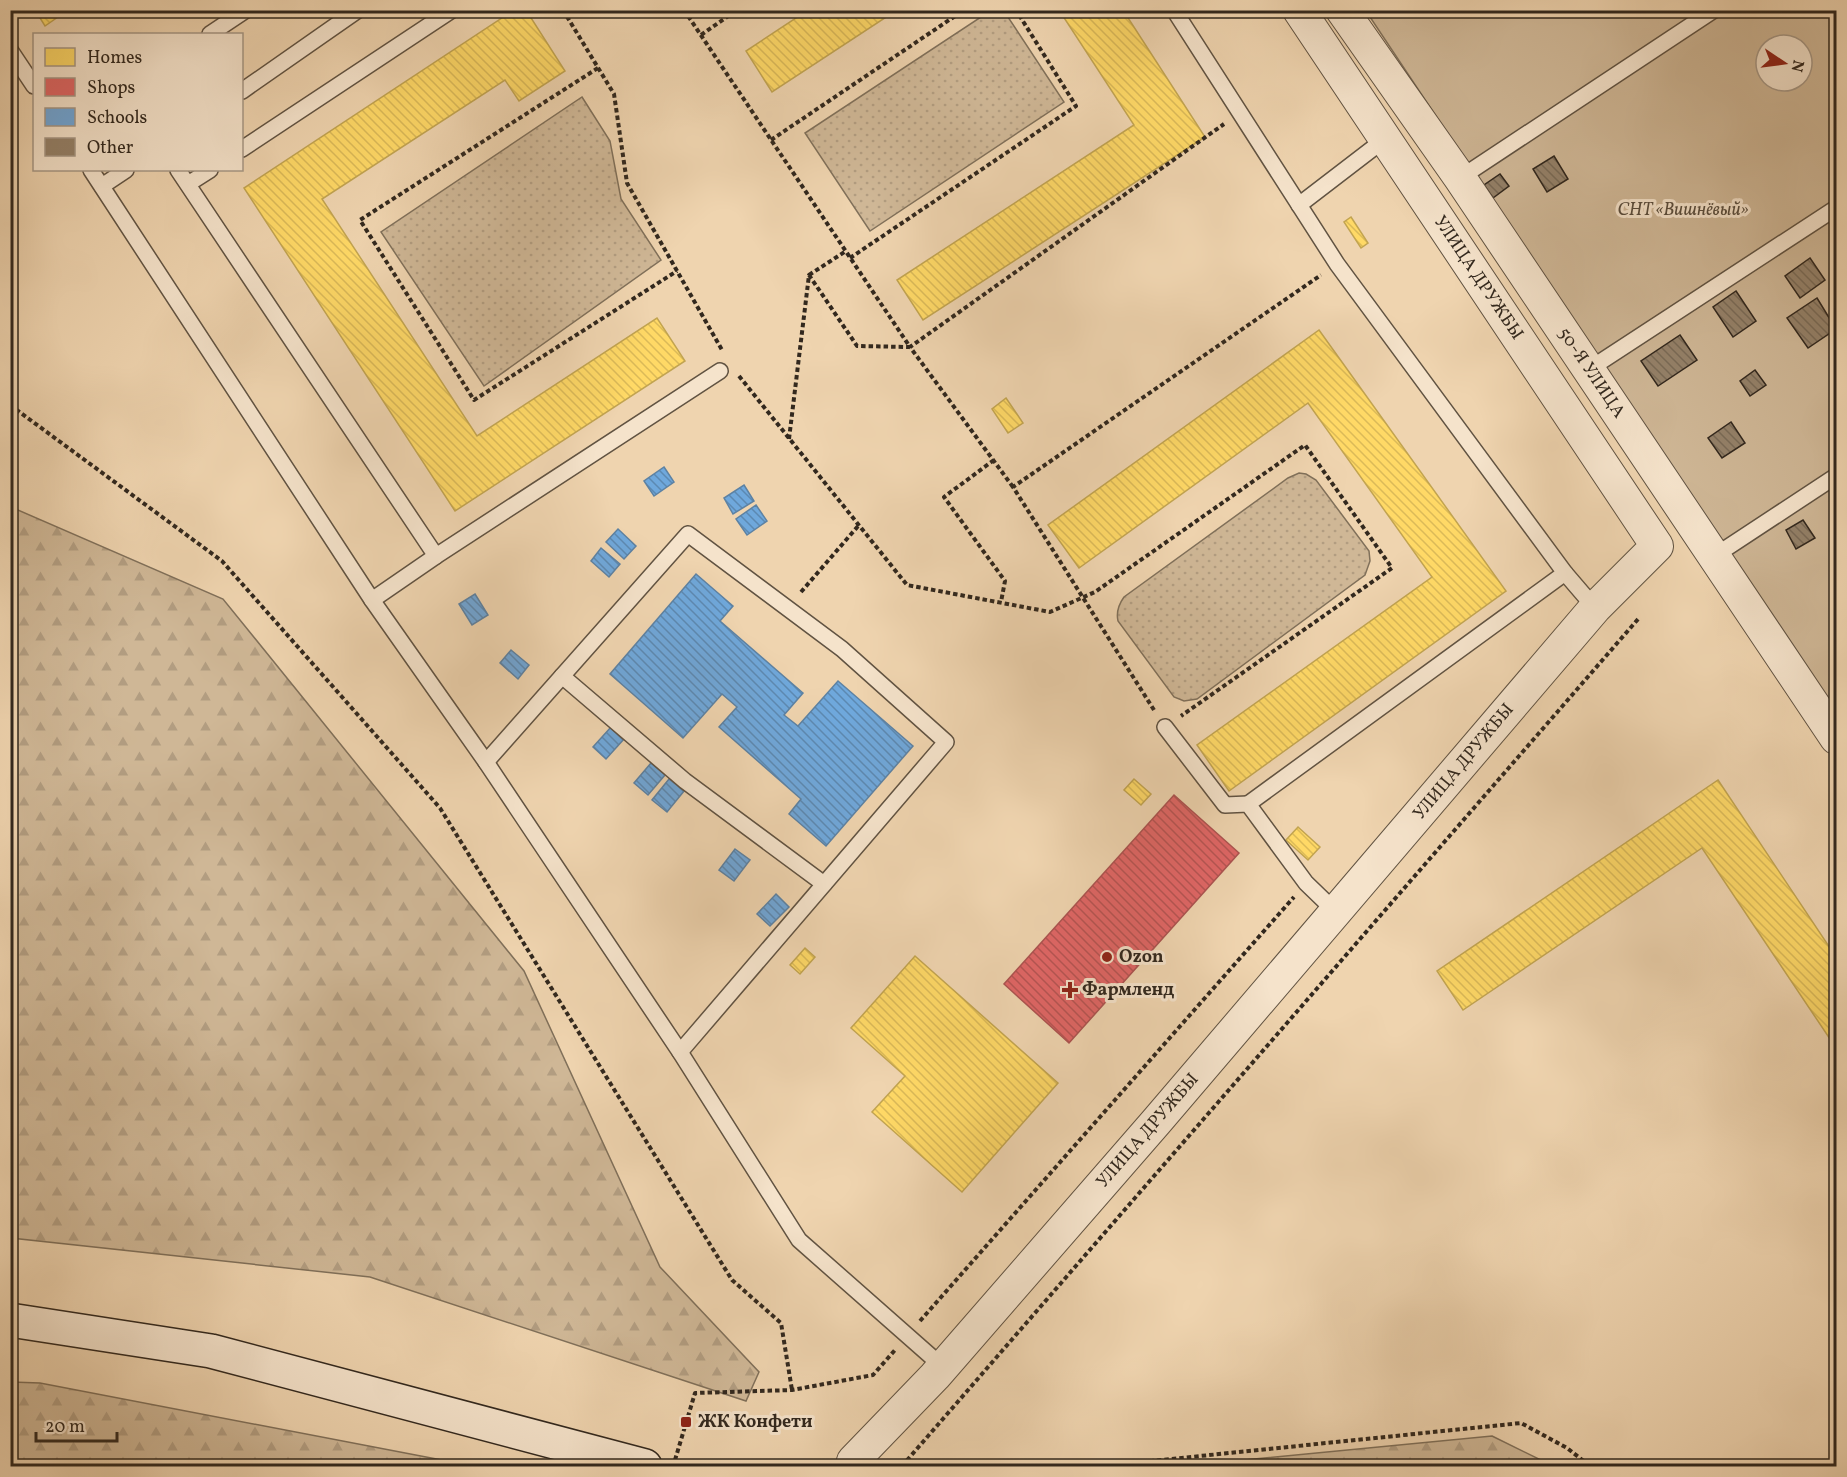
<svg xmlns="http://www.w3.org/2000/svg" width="1847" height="1477" viewBox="0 0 1847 1477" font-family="Vollkorn,serif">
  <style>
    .forest { fill: url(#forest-firs); stroke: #80705a; stroke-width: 1.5 }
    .park { fill: url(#park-dots); stroke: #80705a; stroke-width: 1.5 }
    .garden { fill: #cfb796; stroke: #80705a; stroke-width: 1.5; fill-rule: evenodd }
    .homes { fill: url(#homes-back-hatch); stroke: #c2a450; stroke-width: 1.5 }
    .shops { fill: url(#shops-back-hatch); stroke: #ac5350; stroke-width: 1.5 }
    .schools { fill: url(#schools-back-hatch); stroke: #5d82a3; stroke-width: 1.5 }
    .building { fill: url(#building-back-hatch); stroke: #32281e; stroke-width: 1.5 }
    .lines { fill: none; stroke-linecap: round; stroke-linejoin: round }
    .lane-casing { stroke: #615342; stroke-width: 18 }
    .street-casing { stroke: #615342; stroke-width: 34 }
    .secondary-casing { stroke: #32281e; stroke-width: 36 }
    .path { stroke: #32281e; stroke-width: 4; stroke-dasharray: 4.5 3; stroke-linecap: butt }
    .lane { stroke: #f5e3cb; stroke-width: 15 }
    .street { stroke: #f5e3cb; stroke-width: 32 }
    .secondary { stroke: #f5e3cb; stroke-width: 33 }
    .poi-dot { fill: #8f2418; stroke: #f5e3cb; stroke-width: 2 }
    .labels { text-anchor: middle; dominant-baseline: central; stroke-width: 6; stroke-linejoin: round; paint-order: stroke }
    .park-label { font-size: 18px; font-style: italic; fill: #594c3c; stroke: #f5e3cb }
    .street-label { font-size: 18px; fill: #32281e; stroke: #f5e3cb }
    .poi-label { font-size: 18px; font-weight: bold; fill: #32281e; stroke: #f5e3cb; text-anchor: start }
  </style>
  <defs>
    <pattern id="forest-firs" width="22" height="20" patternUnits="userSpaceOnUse" patternTransform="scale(1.5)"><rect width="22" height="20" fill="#cfb796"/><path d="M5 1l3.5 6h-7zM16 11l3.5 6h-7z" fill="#b29d81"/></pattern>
    <pattern id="park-dots" width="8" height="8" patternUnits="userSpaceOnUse" patternTransform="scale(1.5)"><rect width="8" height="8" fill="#cfb796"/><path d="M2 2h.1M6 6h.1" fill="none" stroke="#b29d81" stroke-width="1.8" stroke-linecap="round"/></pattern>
    <pattern id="homes-back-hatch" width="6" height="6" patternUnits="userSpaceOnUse" patternTransform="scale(1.5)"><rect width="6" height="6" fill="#ffd966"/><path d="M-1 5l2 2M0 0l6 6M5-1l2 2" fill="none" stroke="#dbba58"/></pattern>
    <pattern id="shops-back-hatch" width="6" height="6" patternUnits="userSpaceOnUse" patternTransform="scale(1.5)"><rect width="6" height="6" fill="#e06666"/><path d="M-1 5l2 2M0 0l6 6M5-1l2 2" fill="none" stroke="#b65453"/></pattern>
    <pattern id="schools-back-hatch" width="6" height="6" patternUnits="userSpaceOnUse" patternTransform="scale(1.5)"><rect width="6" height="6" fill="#6fa8dc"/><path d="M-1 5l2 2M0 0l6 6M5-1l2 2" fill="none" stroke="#5c89b2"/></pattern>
    <pattern id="building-back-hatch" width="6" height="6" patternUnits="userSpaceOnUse" patternTransform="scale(1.5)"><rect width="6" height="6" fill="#948169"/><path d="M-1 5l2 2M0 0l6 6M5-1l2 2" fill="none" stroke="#796a56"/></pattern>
  </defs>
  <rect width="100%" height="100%" fill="#efd4af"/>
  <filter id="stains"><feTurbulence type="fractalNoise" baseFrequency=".00333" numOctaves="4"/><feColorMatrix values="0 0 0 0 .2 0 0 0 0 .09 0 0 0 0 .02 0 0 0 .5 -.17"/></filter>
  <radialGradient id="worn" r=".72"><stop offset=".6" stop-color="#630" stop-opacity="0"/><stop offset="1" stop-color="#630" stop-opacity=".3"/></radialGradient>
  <g class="forest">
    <path d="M11 507 223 599 524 971 660 1267 759 1372 746 1401 370 1277 11 1238Z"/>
    <path d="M11 1382 40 1383 473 1466H11Z"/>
    <path d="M1492 1436 1553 1466H1183Z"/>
  </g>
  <g class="park">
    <path d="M990 11H1004L1064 102 870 231 805 133Z"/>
    <path d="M582 97 610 141 621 199 661 260 484 386 381 232Z"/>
    <path d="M1299 473 1306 474 1316 480 1369 551 1370 561 1365 575 1197 699 1184 701 1174 697 1118 621C1116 612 1119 604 1124 597L1288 478Z"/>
  </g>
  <path class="garden" d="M1366 11H1836V717ZM1766 45H1802V81H1766Z"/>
  <g class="homes">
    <path d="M35 10H68L45 26Z"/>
    <path d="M514 10H526L565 71 519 101 505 80 322 199 477 436 657 318 685 361 455 511 244 188Z"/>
    <path d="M808 10H897L772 92 746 51Z"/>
    <path d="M1059 10H1123L1205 137 923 320 897 280 1134 125Z"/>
    <path d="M1351 217 1368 243 1361 248 1344 222Z"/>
    <path d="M1319 330 1506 591 1229 791 1197 745 1432 577 1308 403 1079 568 1048 525Z"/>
    <path d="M1006 398 1023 423 1008 433 992 409Z"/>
    <path d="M1134 779 1151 794 1141 805 1124 790Z"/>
    <path d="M1718 780 1836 957V1048L1702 848 1463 1010 1437 971Z"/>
    <path d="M1298 827 1320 847 1308 860 1286 840Z"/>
    <path d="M805 948 815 957 800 974 790 965Z"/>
    <path d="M915 956 1058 1083 962 1192 872 1112 905 1076 851 1028Z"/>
  </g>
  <path class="shops" d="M1174 795 1239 853 1069 1043 1004 984Z"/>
  <g class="schools">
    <path d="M664 467 674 482 654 496 644 481Z"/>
    <path d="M744 485 754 501 733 514 724 498Z"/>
    <path d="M756 505 767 521 747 535 736 519Z"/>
    <path d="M618 529 636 546 624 559 606 542Z"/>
    <path d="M601 548 620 564 609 577 591 561Z"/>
    <path d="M696 574 733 606 720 621 803 693 784 715 798 726 838 681 913 746 826 846 789 814 801 799 719 727 737 707 722 694 683 738 610 674Z"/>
    <path d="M475 594 488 615 472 625 459 604Z"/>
    <path d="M511 650 529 665 518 679 500 663Z"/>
    <path d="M611 727 624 739 606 759 593 747Z"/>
    <path d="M651 763 665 775 648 795 634 783Z"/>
    <path d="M669 779 684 791 667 812 652 800Z"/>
    <path d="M735 849 750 860 734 881 719 870Z"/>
    <path d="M776 894 789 907 770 926 757 914Z"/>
  </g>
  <g class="building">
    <path d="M1554 156 1568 179 1547 192 1533 169Z"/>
    <path d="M1500 174 1509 186 1493 198 1484 185Z"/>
    <path d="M1810 258 1825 280 1800 298 1785 276Z"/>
    <path d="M1736 291 1756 321 1733 337 1713 307Z"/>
    <path d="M1817 298 1836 329 1808 348 1787 318Z"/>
    <path d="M1680 335 1697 360 1658 386 1641 361Z"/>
    <path d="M1755 370 1766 385 1750 396 1740 381Z"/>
    <path d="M1731 422 1745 443 1722 458 1708 438Z"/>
    <path d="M1803 520 1815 538 1796 549 1786 530Z"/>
  </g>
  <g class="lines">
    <g class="lane-casing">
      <g id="lane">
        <path d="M1174 10 1337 264 1565 573 1595 608"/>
        <path d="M210 34 246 10"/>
        <path d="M10 50 34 86"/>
        <path d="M242 91 358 10"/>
        <path d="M242 149 452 10"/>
        <path d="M91 170 372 600 486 762 680 1052 799 1240 943 1367"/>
        <path d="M178 170 436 556"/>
        <path d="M1460 178 1714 10"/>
        <path d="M188 184 210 170"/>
        <path d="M102 186 126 170"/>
        <path d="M1299 205 1385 139"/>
        <path d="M1588 370 1836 208"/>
        <path d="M1713 557 1836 476"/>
        <path d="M372 600 436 556 720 371"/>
        <path d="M562 676 685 781 824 884"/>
        <path d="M1165 727 1225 805 1248 804 1306 883 1336 912"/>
        <path d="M486 762 688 534 842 649 946 742 680 1052"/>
        <path d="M1248 804 1565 573"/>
      </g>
    </g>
    <g class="street-casing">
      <g id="street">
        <path d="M1342 10 1460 178 1836 738"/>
        <path d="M852 1466 853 1461 935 1376 1156 1122 1595 608 1657 546 1299 10"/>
      </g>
    </g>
    <g class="secondary-casing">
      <path id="secondary" d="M10 1320 211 1351 645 1466"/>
    </g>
    <g class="path">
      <path d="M563 10 614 94 627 183 722 350"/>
      <path d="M684 10 910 347"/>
      <path d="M701 35 737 10"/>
      <path d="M598 68 360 220 474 400 677 271"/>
      <path d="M771 140 964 10"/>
      <path d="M850 258 1076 106 1016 10"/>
      <path d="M809 275 846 251"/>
      <path d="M739 376 907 585 1050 612 1095 592 1305 445 1392 568 1181 716"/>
      <path d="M10 405 222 561 440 808 732 1280 781 1323 792 1390"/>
      <path d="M789 439 809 275 857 346 909 347"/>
      <path d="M994 460 944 497 1005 581 1001 602"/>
      <path d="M1013 487 910 347 1224 124"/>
      <path d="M801 592 859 525"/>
      <path d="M1154 710 1013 487 1321 275"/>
      <path d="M920 1321 1294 897"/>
      <path d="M675 1460 695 1393 792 1390 873 1375 895 1350"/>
      <path d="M1142 1462 1521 1423 1567 1448 1590 1466"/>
      <path d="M902 1466 1639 618"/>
    </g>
    <use href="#lane" class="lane"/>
    <use href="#street" class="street"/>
    <use href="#secondary" class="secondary"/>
  </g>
  <g class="poi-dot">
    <circle cx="1107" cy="957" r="6"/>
    <path d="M1067 981h6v6h6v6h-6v6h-6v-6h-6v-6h6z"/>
    <rect x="680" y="1416" width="12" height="12" rx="3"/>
  </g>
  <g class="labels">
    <g class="park-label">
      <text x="1683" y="210">СНТ «Вишнёвый»</text>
    </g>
    <g class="street-label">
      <text transform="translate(1478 278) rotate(56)">УЛИЦА ДРУЖБЫ</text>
      <text transform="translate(1591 373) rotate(56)">50-Я УЛИЦА</text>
      <text transform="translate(1464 762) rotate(-50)">УЛИЦА ДРУЖБЫ</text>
      <text transform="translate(1148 1131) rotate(-49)">УЛИЦА ДРУЖБЫ</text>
    </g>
    <g class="poi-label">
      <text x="1119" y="957">Ozon</text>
      <text x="1082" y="990">Фармленд</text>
      <text x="698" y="1422">ЖК Конфети</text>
    </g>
  </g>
  <rect width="1847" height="1477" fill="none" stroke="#efd4af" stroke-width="36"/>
  <rect x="12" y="12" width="1823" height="1453" fill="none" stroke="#32281e" stroke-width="3"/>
  <rect x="18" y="18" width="1811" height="1441" fill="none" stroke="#32281e" stroke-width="1.5"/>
  <rect x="33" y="33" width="210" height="138" fill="#f5e3cb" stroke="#a79886" stroke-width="1.5"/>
  <rect x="45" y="48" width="30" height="18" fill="#ffd966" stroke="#a79886" stroke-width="1.5"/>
  <text x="87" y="63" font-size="18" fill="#32281e">Homes</text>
  <rect x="45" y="78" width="30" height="18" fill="#e06666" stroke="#a79886" stroke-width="1.5"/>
  <text x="87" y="93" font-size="18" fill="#32281e">Shops</text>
  <rect x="45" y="108" width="30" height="18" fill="#6fa8dc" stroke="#a79886" stroke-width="1.5"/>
  <text x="87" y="123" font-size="18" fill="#32281e">Schools</text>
  <rect x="45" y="138" width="30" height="18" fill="#948169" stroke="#a79886" stroke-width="1.5"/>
  <text x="87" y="153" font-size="18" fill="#32281e">Other</text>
  <g transform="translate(1784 63) rotate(103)"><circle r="28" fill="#f5e3cb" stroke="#a79886" stroke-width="1.5"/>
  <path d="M0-4.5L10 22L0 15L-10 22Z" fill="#8f2418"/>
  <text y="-9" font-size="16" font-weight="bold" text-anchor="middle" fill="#32281e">N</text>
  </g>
  <path d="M36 1432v9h81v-9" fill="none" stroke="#32281e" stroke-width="3"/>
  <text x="45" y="1432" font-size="18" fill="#32281e" stroke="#f5e3cb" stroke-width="4.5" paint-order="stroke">20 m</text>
  <rect width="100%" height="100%" filter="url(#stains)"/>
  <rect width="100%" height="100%" fill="url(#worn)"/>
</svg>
